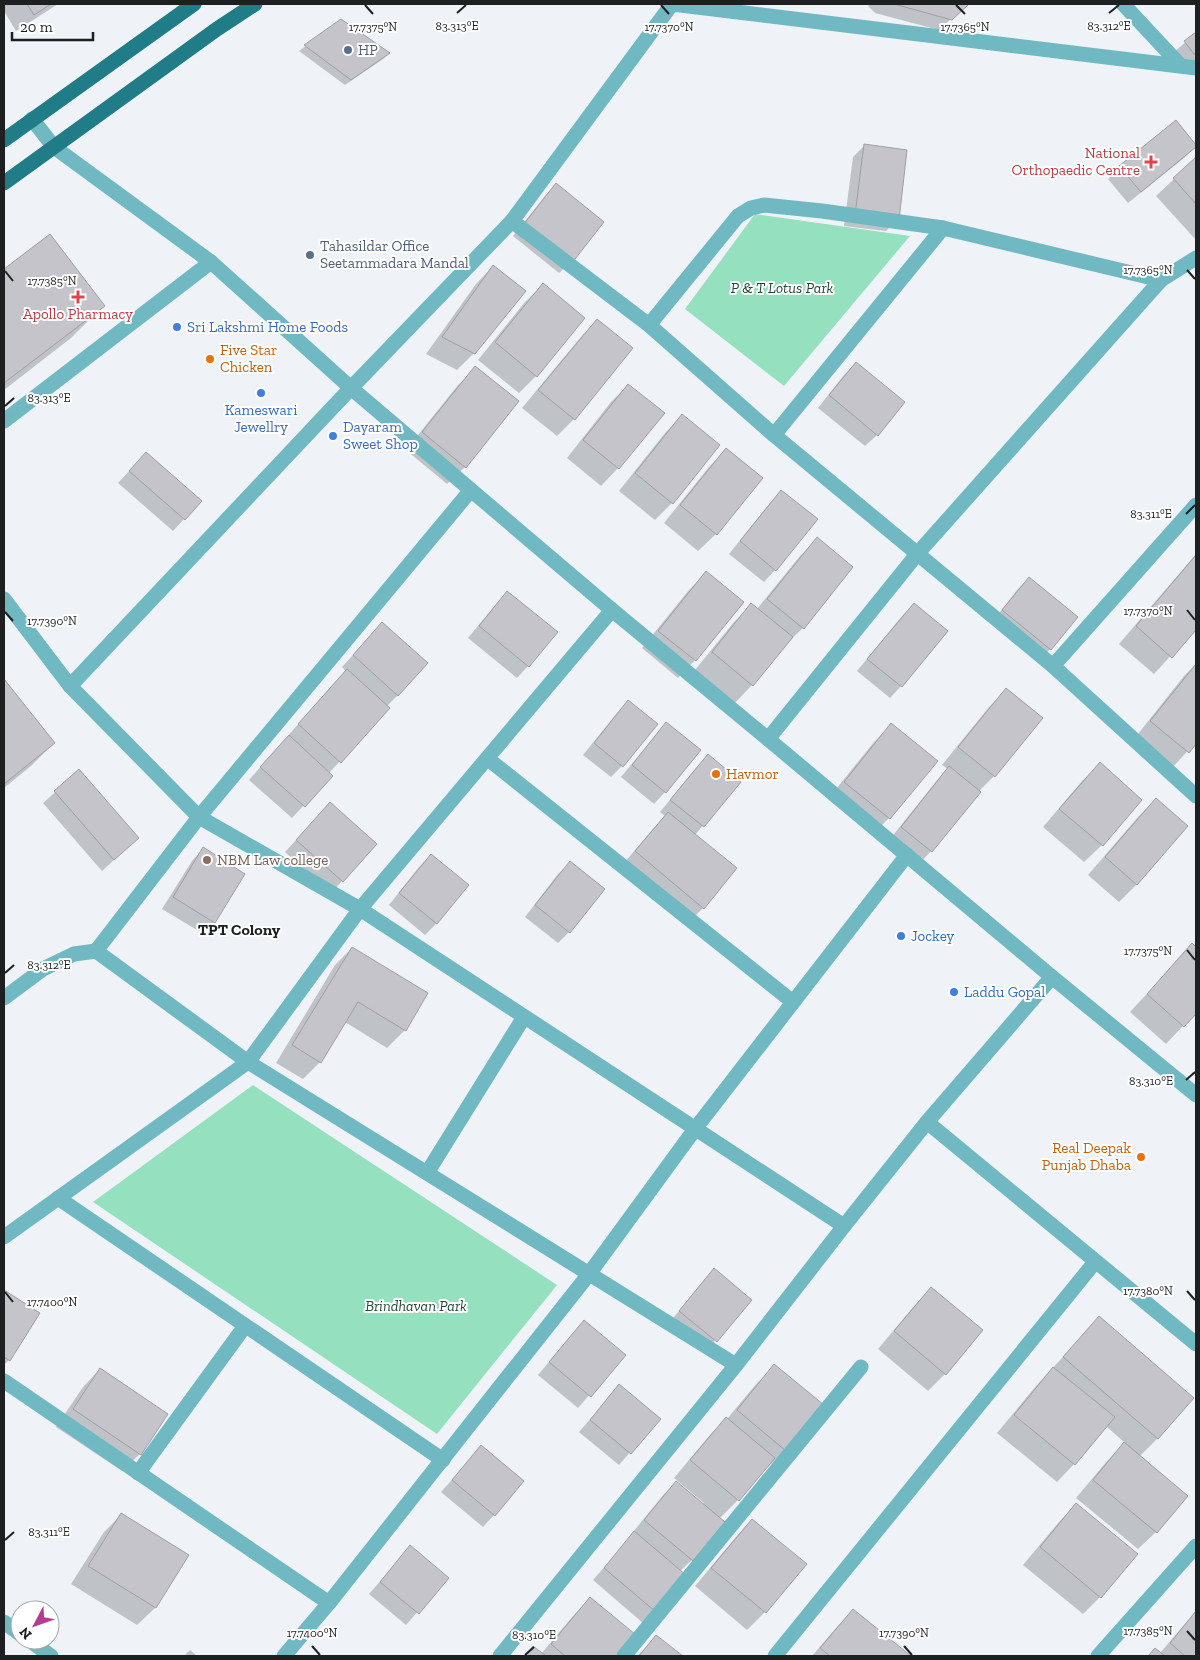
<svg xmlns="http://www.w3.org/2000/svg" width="1200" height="1660" viewBox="0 0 1200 1660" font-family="'Zilla Slab',serif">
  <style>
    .green { fill: #95e0be }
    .shadow { fill: #0003 }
    .building { fill: #c5c4ca; stroke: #9f9ea3 }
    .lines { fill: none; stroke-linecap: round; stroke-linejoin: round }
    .minor { stroke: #70b8c2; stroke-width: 15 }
    .major { stroke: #207c87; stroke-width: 15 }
    .ticks { fill: none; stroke: #1d1f20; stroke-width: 2 }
    .service-dot { fill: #5c6f8a; stroke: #fff; stroke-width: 2 }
    .health-dot { fill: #e0444e; stroke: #fff; stroke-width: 2 }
    .shop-dot { fill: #3f7fe0; stroke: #fff; stroke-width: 2 }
    .food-dot { fill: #e8710a; stroke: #fff; stroke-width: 2 }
    .education-dot { fill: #8d6e63; stroke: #fff; stroke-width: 2 }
    .labels { text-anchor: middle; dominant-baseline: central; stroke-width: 4; stroke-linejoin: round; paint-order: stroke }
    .service-label { font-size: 15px; fill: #4e5e75; stroke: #fff; text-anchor: start }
    .health-label { font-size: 15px; fill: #be3a42; stroke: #fff; text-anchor: end }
    .park-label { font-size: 15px; font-style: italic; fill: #1f4736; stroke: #fff }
    .shop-label { font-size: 15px; fill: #366cbe; stroke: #fff; text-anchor: start }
    .food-label { font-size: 15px; fill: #c56008; stroke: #fff; text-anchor: start }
    .education-label { font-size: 15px; fill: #785e54; stroke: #fff; text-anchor: start }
    .neighbourhood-label { font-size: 16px; font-weight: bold; fill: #1d1f20; stroke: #fff }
    .ticks-label { font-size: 12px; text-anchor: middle; fill: #1d1f20; stroke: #fff; stroke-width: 4; stroke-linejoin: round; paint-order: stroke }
  </style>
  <rect width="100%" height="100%" fill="#eff3f8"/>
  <g class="green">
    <path d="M755 214 910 236 784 386 685 309Z"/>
    <path d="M253 1085 557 1285 437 1434 93 1202Z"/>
  </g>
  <g class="shadow">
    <path d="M4 4H58L16 31 4 11Z"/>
    <path d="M870 4H966V5L939 30 875 13 868 6Z"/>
    <path d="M341 20 389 54 383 59 345 85 299 51Z"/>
    <path d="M1196 33V67L1173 53Z"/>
    <path d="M1176 122 1196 146 1184 158 1128 203 1108 179 1120 167Z"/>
    <path d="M865 145 897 220 886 231 844 226 853 157Z"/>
    <path d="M1196 158V240L1156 196Z"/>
    <path d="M556 185 571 262 559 273 513 236 545 196Z"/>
    <path d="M50 236 103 306 71 338 4 390V271Z"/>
    <path d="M493 266 474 353 457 370 426 354 476 284Z"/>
    <path d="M543 285 536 376 519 393 478 360 525 302Z"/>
    <path d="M597 320 631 348 574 419 557 436 522 408 580 338Z"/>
    <path d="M856 363 877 435 865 446 818 408 844 375Z"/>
    <path d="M476 368 517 402 465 467 447 484 406 450 458 385Z"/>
    <path d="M628 385 618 468 601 486 567 458 611 402Z"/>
    <path d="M682 416 672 503 655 520 619 491 665 433Z"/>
    <path d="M726 449 761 478 716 534 698 551 664 523 709 467Z"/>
    <path d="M146 453 184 519 173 531 118 483Z"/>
    <path d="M782 491 817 519 775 570 764 582 729 554 770 503Z"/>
    <path d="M817 539 803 628 785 645 752 685 735 703 695 670 734 622 751 605 757 609 800 556Z"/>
    <path d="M1196 554V628L1154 674 1119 644Z"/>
    <path d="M706 573 742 602 695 660 678 678 642 648 689 590Z"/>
    <path d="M1029 578 1050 649 1039 661 992 622 1017 590Z"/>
    <path d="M507 593 528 666 517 678 468 638 496 604Z"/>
    <path d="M914 604 901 686 890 698 857 671 902 616Z"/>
    <path d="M371 635 398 695 387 706 388 708 329 773 331 776 292 818 249 780 330 688 346 671 342 667Z"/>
    <path d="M1196 664V742L1171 769 1134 739 1184 676Z"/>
    <path d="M4 681 54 743 31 766 4 788Z"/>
    <path d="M1006 690 994 776 979 791 931 851 920 863 890 839 938 779 948 769 942 765 989 707Z"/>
    <path d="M628 702 622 766 611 777 583 755 617 713Z"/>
    <path d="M666 724 665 792 654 804 621 777 655 736Z"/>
    <path d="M891 725 889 818 872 835 828 799 874 742Z"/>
    <path d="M708 756 739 782 695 835 703 908 686 925 619 869 651 831 665 816 660 812 696 768Z"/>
    <path d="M1100 764 1141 800 1102 845 1084 862 1043 827 1082 781Z"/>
    <path d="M79 771 138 838 102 871 43 803Z"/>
    <path d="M1156 799 1187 826 1136 885 1119 902 1088 875 1138 817Z"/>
    <path d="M319 815 376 844 331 893 285 852Z"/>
    <path d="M203 849 214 922 202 933 162 909 192 861Z"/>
    <path d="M431 855 437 923 425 935 389 905 419 867Z"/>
    <path d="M570 863 569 932 558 943 525 917 558 874Z"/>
    <path d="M1192 945 1196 948V1012L1166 1044 1130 1012Z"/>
    <path d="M352 948 427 994 405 1030 387 1048 345 1022 320 1062 303 1079 276 1063 335 965Z"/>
    <path d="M703 1282 750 1300 704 1353 669 1323Z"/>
    <path d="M931 1288 945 1374 928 1391 878 1349 914 1306Z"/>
    <path d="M4 1292 38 1314 9 1360 4 1365Z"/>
    <path d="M1099 1318 1158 1438 1139 1457 1186 1496 1156 1532 1138 1549 1076 1498 1107 1461 1125 1443 1106 1426 1074 1464 1057 1482 997 1433 1036 1386Z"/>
    <path d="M584 1322 624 1355 578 1408 538 1375 573 1333Z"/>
    <path d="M775 1366 785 1450 768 1467 767 1466 738 1500 719 1519 692 1560 680 1571 643 1623 593 1580 634 1533 633 1532 664 1494 676 1483 702 1505 704 1503 674 1478 709 1436 726 1419H727L757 1383Z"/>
    <path d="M100 1369 166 1414 140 1454 122 1471 56 1427 83 1387Z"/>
    <path d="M619 1386 659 1419 619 1465 579 1432Z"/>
    <path d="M481 1447 494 1515 483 1527 441 1492Z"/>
    <path d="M1076 1504 1100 1597 1083 1614 1023 1565 1059 1522Z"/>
    <path d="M121 1515 187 1556 155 1608 137 1625 71 1584 104 1532Z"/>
    <path d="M752 1520 805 1564 765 1612 747 1630 695 1586 735 1538Z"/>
    <path d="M410 1547 447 1578 406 1625 369 1594Z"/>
    <path d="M590 1599 617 1656H525L534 1647 541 1654 573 1616Z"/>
    <path d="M853 1610 909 1656H812L836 1628Z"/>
    <path d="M1196 1611V1656H1148L1155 1650 1160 1653Z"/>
    <path d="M656 1637 681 1656H637Z"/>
    <path d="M190 1650 197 1656H184Z"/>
  </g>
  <g class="building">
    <path d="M27 4H51L34 15Z"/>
    <path d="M894 4H967L968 5 952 20Z"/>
    <path d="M341 19 390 53 351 80 304 45Z"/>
    <path d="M1196 32V55L1194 54 1184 41Z"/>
    <path d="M1176 120 1196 145V147L1141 192 1119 166Z"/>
    <path d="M864 144 907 150 899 220 855 215Z"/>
    <path d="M1196 157V204L1173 178Z"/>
    <path d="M556 183 604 222 572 263 524 224Z"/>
    <path d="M50 234 105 306 4 383V269Z"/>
    <path d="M493 265 526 291 475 354 442 337Z"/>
    <path d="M543 283 585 318 537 377 495 342Z"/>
    <path d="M597 319 633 348 575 420 538 390Z"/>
    <path d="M856 362 905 402 878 436 829 395Z"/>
    <path d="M475 366 519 401 466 468 422 432Z"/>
    <path d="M628 384 665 413 619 469 583 440Z"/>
    <path d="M682 414 720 445 673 504 635 473Z"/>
    <path d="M726 448 763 478 717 535 680 505Z"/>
    <path d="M146 452 202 501 185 520 129 471Z"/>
    <path d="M781 490 818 519 776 571 740 541Z"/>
    <path d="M817 537 853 567 804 629 767 599Z"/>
    <path d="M1196 555V630L1172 658 1136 626Z"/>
    <path d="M706 571 744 602 696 661 658 631Z"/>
    <path d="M1029 577 1078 617 1051 650 1002 610Z"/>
    <path d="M507 591 558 632 529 667 479 626Z"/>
    <path d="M751 603 793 637 753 686 712 652Z"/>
    <path d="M914 603 948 631 902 687 867 659Z"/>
    <path d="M382 622 428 663 398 696 353 655Z"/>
    <path d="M1196 664V744L1189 753 1150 721Z"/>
    <path d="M347 669 390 708 341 763 298 724Z"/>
    <path d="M4 679 55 743 4 784Z"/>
    <path d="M1006 688 1043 718 995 777 958 747Z"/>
    <path d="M628 700 658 724 623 767 594 743Z"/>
    <path d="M666 722 701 750 666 793 632 765Z"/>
    <path d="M891 723 938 761 890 819 844 782Z"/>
    <path d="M289 735 333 776 305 807 260 767Z"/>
    <path d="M708 754 741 782 704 827 670 800Z"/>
    <path d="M1100 762 1142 800 1103 846 1059 809Z"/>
    <path d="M949 766 981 792 932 852 901 827Z"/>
    <path d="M79 769 139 838 114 860 54 791Z"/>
    <path d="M1156 798 1188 826 1137 885 1105 857Z"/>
    <path d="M330 802 377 844 343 882 296 840Z"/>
    <path d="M668 812 737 868 704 909 635 851Z"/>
    <path d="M203 847 245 874 215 923 173 897Z"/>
    <path d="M431 854 469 885 437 924 399 893Z"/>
    <path d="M570 861 605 889 570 933 535 905Z"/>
    <path d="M1192 943 1196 947V1014L1184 1027 1147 994Z"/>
    <path d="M352 947 428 993 406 1031 358 1002 321 1063 292 1045Z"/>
    <path d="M714 1268 752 1300 717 1342 679 1311Z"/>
    <path d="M931 1287 983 1330 946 1375 894 1331Z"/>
    <path d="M4 1290 40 1313 10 1361 4 1357Z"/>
    <path d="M1099 1316 1194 1398 1158 1439 1063 1357Z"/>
    <path d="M584 1320 626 1355 591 1397 549 1362Z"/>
    <path d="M774 1364 824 1405 786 1451 737 1410Z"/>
    <path d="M1053 1367 1115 1417 1075 1465 1014 1415Z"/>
    <path d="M100 1368 168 1414 141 1455 73 1409Z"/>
    <path d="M619 1384 661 1419 631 1454 590 1420Z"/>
    <path d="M726 1417 775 1458 739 1501 690 1460Z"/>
    <path d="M1124 1442 1188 1496 1157 1533 1093 1480Z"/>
    <path d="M481 1445 524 1481 495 1516 452 1480Z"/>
    <path d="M676 1481 725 1522 693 1561 644 1520Z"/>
    <path d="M1076 1503 1138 1554 1101 1598 1040 1547Z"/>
    <path d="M121 1513 189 1555 156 1608 88 1566Z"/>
    <path d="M752 1519 807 1564 766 1613 711 1568Z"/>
    <path d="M634 1531 686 1575 656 1612 604 1568Z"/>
    <path d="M410 1545 449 1578 419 1614 380 1582Z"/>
    <path d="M590 1597 636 1635 619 1656H565L551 1644Z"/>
    <path d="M853 1609 911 1656H830L820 1648Z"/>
    <path d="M1196 1611V1656H1185L1170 1643Z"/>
    <path d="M656 1635 683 1656H639Z"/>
    <path d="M533 1646 546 1656H525Z"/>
    <path d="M1155 1648 1165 1656H1148Z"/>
  </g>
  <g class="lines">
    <g class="minor">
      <path d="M1123 4 1180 65"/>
      <path d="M32 119 54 147 211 262 351 388 612 610 768 739 1052 977 1196 1095"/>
      <path d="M512 221 672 4 1196 68"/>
      <path d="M649 325 738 216 751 208 764 205 822 211 943 228 1161 280"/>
      <path d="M4 421 211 262"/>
      <path d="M774 435 943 228"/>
      <path d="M471 490 199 817 96 951 248 1062 736 1365"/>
      <path d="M4 599 70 686 199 817 360 909 844 1226"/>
      <path d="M1053 666 1196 505"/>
      <path d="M70 686 351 388 512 221 649 325 774 435 1053 666 1196 796"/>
      <path d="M768 739 918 553 1161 280 1196 258"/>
      <path d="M488 759 793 1002"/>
      <path d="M4 998 43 969 74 954 96 951"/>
      <path d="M927 1122 1196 1344"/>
      <path d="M427 1173 524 1017"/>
      <path d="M58 1198 443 1460"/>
      <path d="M4 1237 248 1062 360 909 612 610"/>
      <path d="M4 1381 329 1603"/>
      <path d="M138 1473 245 1326"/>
      <path d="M4 1622 20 1634"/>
      <path d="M29 1640 51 1656"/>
      <path d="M284 1656 329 1603 589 1274 695 1129 907 855"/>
      <path d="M500 1656 736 1365 844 1226 927 1122 1052 977"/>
      <path d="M624 1656 861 1367"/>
      <path d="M775 1656 1095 1262"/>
      <path d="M1098 1656 1196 1546"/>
    </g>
    <g class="major">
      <path d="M4 140 194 4"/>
      <path d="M4 183 217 29 255 4"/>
    </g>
  </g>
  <path class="ticks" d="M365 5 373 14M661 5 669 14M956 5 965 14M457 13 466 5M1109 13 1119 5M1187 270 1195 279M5 271 13 281M5 406 14 398M1186 514 1195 505M1187 610 1195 620M5 612 13 621M1187 950 1195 960M5 973 14 965M1186 1080 1195 1072M1187 1291 1195 1300M5 1292 13 1302M5 1540 14 1532M1187 1631 1195 1640M312 1646 320 1655M904 1646 912 1655M525 1655 534 1647"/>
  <g class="service-dot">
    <circle cx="348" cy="50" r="5"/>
    <circle cx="310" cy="255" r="5"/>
  </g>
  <g class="health-dot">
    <path d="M1148.5 154.5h5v5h5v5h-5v5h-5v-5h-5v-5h5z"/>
    <path d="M75.5 289.5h5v5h5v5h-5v5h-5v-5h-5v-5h5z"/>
  </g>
  <g class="shop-dot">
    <circle cx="177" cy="327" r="5"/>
    <circle cx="261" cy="393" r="5"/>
    <circle cx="333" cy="436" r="5"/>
    <circle cx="901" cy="936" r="5"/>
    <circle cx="954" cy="992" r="5"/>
  </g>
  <g class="food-dot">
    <circle cx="210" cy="359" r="5"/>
    <circle cx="716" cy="774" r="5"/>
    <circle cx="1141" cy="1157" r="5"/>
  </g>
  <circle class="education-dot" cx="207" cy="860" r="5"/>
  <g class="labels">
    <g class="service-label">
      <text x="358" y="50">HP</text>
      <text x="320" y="246">Tahasildar Office<tspan x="320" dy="17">Seetammadara Mandal</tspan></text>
    </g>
    <g class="health-label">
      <text x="1140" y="153">National<tspan x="1140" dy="17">Orthopaedic Centre</tspan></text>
      <text x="78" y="314" text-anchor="middle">Apollo Pharmacy</text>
    </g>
    <g class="park-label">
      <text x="782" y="288">P &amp; T Lotus Park</text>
      <text x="416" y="1306">Brindhavan Park</text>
    </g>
    <g class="shop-label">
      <text x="187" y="327">Sri Lakshmi Home Foods</text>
      <text x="261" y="410" text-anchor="middle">Kameswari<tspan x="261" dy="17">Jewellry</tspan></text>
      <text x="343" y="427">Dayaram<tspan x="343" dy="17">Sweet Shop</tspan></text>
      <text x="911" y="936">Jockey</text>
      <text x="964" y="992">Laddu Gopal</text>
    </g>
    <g class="food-label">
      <text x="220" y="350">Five Star<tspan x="220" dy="17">Chicken</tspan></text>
      <text x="726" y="774">Havmor</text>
      <text x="1131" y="1148" text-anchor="end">Real Deepak<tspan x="1131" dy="17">Punjab Dhaba</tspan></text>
    </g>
    <g class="education-label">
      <text x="217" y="860">NBM Law college</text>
    </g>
    <g class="neighbourhood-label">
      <text x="239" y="929">TPT Colony</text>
    </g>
  </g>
  <g class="ticks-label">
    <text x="457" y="30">83.313°E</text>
    <text x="1109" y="30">83.312°E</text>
    <text x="373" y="31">17.7375°N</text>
    <text x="965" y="31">17.7365°N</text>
    <text x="669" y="31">17.7370°N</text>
    <text x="1148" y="274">17.7365°N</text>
    <text x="52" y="285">17.7385°N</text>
    <text x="49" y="402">83.313°E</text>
    <text x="1151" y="518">83.311°E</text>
    <text x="1148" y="615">17.7370°N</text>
    <text x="52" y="625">17.7390°N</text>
    <text x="1148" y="955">17.7375°N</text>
    <text x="49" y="969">83.312°E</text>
    <text x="1151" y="1085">83.310°E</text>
    <text x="1148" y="1295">17.7380°N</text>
    <text x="52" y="1306">17.7400°N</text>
    <text x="49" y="1536">83.311°E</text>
    <text x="1148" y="1635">17.7385°N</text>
    <text x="312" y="1637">17.7400°N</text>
    <text x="904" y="1637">17.7390°N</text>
    <text x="534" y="1639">83.310°E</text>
  </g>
  <rect width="1200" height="1660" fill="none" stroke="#1d1f20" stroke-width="10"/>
  <g transform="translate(35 1625) rotate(229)"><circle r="24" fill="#ffffff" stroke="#a5a5a6"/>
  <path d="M0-4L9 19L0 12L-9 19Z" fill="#b33b91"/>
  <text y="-8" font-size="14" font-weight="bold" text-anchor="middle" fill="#1d1f20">N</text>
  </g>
  <path d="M12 32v8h81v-8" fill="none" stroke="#1d1f20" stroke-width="2.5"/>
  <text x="20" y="32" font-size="15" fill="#1d1f20" stroke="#ffffff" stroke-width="4" paint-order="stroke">20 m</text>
</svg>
